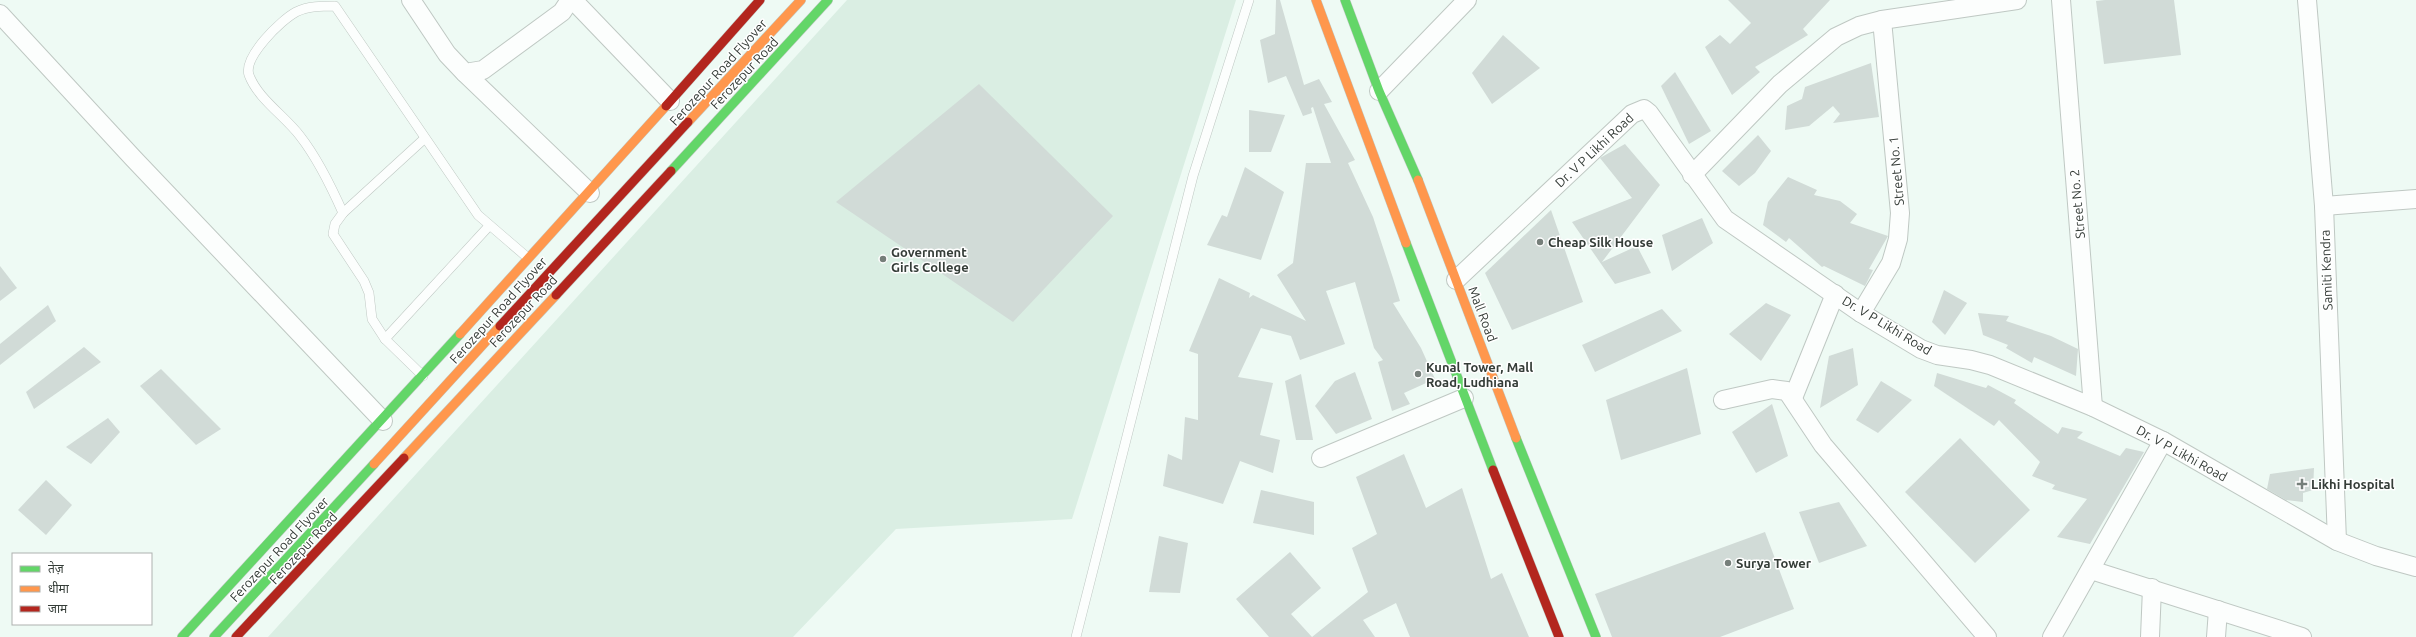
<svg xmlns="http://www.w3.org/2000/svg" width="2416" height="637" viewBox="0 0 2416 637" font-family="Ubuntu,'Noto Sans Devanagari',sans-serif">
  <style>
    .built { fill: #daeee3 }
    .building { fill: #d1dbd7 }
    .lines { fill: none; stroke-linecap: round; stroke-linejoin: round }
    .lane-casing { stroke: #bfc8c3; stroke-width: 10 }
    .street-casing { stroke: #bfc8c3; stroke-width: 20 }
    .fast-casing { stroke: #bfc8c3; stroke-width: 10 }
    .slow-casing { stroke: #bfc8c3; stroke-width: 10 }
    .jam-casing { stroke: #bfc8c3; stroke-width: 10 }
    .lane { stroke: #fcfefd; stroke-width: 9 }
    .street { stroke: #fcfefd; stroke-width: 18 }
    .fast { stroke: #63d668; stroke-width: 9 }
    .slow { stroke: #ff974d; stroke-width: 9 }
    .jam { stroke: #b3261e; stroke-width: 9 }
    .poi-dot { fill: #767f7a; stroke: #fff; stroke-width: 1.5 }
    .labels { text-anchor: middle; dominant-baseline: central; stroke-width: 3; stroke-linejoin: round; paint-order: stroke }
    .street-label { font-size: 13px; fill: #353d38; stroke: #fff }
    .poi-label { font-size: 13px; font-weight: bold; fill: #353d38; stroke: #fff; text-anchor: start }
  </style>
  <rect width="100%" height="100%" fill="#eefaf4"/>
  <path class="built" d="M847 0H1236L1072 519 896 529 793 637H268Z"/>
  <g class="building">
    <path d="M1276 0H1280L1304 85 1319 79 1332 102 1324 104 1355 160 1348 163 1373 217 1393 278 1400 301 1393 303 1421 348 1435 379 1404 393 1410 404 1392 411 1378 362 1383 360 1374 348 1355 282 1326 291 1345 344 1300 360 1291 336 1261 328 1238 377 1273 383 1260 435 1280 440 1273 473 1240 461 1223 504 1163 486 1168 454 1182 460 1185 417 1198 420V354L1189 351 1219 278 1250 293 1249 298 1253 295 1306 321 1277 275 1293 263 1306 163H1331L1313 107 1311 108 1312 113 1303 116 1286 76 1268 83 1260 40 1275 34Z"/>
    <path d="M1728 0H1830L1803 29 1808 35 1755 67 1760 72 1732 95 1705 47 1720 35 1730 44 1751 23Z"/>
    <path d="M2105 0H2174L2181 55 2104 64 2096 1Z"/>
    <path d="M1503 35 1540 68 1492 104 1472 73Z"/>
    <path d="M1871 63 1879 117 1833 123 1840 114 1833 106 1809 126 1785 130 1787 106 1802 99 1805 87Z"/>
    <path d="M1675 72 1711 131 1689 144 1661 86Z"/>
    <path d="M979 84 1113 216 1013 322 836 202Z"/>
    <path d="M1249 110 1285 115 1271 152H1249Z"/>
    <path d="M1758 135 1771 151 1755 173 1739 186 1722 171Z"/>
    <path d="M1625 144 1660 185 1602 262 1637 246 1651 273 1615 284 1572 222 1632 198 1600 158Z"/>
    <path d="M1245 167 1284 192 1261 260 1207 245 1222 215 1227 217Z"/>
    <path d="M1788 177 1817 190 1814 195 1840 201 1857 214 1850 223 1888 236 1869 269 1873 270 1865 286 1824 266 1822 267 1789 238 1786 242 1763 225 1768 202Z"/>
    <path d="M1551 210 1583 302 1512 330 1485 273Z"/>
    <path d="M1702 218 1713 243 1672 271 1662 235Z"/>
    <path d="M0 266 17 288 0 301Z"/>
    <path d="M1944 290 1967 303 1945 335 1932 322Z"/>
    <path d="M1766 303 1791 315 1761 361 1729 334Z"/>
    <path d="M48 305 56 321 0 365V344Z"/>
    <path d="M1662 309 1682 331 1595 372 1582 345Z"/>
    <path d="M1978 313 2009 316 2006 321 2051 336 2078 349 2076 376 2034 357 2032 363 2006 348 2008 345 1983 335Z"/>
    <path d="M84 347 101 362 34 409 26 392Z"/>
    <path d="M1853 348 1858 385 1820 408 1829 356Z"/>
    <path d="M1687 368 1701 434 1621 460 1606 400Z"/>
    <path d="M161 369 221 429 196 445 140 386Z"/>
    <path d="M1355 372 1372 419 1336 434 1315 406 1335 381Z"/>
    <path d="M1937 373 1986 388 1988 385 2016 400 2014 403 2058 434 2062 427 2083 432 2077 438 2120 456 2126 448 2144 452 2090 544 2057 537 2087 499 2052 489 2055 485 2032 476 2040 462 1999 420 1994 426 1934 386Z"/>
    <path d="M1301 374 1311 428 1313 440H1296L1285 381Z"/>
    <path d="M1881 381 1912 400 1878 433 1856 420Z"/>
    <path d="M1772 404 1788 456 1756 473 1732 432Z"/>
    <path d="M108 418 120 432 91 464 66 447Z"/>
    <path d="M1960 438 2030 510 1975 563 1905 492Z"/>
    <path d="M1404 454 1426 508 1462 488 1491 579 1502 573 1529 637H1410L1396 603 1363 620 1375 637H1312L1368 592 1352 548 1377 534 1356 477Z"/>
    <path d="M2314 468 2313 490 2303 493V502L2286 500 2267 489 2270 474Z"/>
    <path d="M46 480 72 505 46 535 18 510Z"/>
    <path d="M1261 490 1314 502V535L1253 523Z"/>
    <path d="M1839 502 1867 546 1819 563 1799 512Z"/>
    <path d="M1765 532 1794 609 1720 637H1612L1595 594Z"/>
    <path d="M1159 536 1188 543 1180 593 1149 592Z"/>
    <path d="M1290 552 1321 588 1291 614 1312 637H1269L1236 599Z"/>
  </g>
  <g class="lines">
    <g class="lane-casing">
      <g id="lane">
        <path d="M343 213 424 139"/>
        <path d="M385 339 372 319 369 293 364 281 333 234 335 224 343 213C331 186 318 159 300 136 285 116 258 99 249 75 243 57 281 20 296 12 308 6 322 6 335 6L478 215 528 258"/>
        <path d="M423 376 385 339 489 226"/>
        <path d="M1076 637 1193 176 1249 0"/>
      </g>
    </g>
    <g class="street-casing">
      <g id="street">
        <path d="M411 0 447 54 465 73 483 70 562 12 570 0"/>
        <path d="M573 0 670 101"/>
        <path d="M2061 0 2093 407"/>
        <path d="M2307 0 2324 206 2337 541"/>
        <path d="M0 14 133 158 383 421"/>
        <path d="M465 73 590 193"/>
        <path d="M1379 91 1467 0"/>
        <path d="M1692 175 1780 84 1836 37 1859 26 1882 20 2017 0"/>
        <path d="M2324 206 2416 199"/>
        <path d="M1456 280 1632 114 1644 109 1649 113 1725 219 1861 313 1921 349 1937 355 1971 360 1990 365 2093 407 2163 441 2337 541 2376 556 2416 567"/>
        <path d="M1861 313 1891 263 1898 239 1900 213 1882 20"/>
        <path d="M1793 398 1835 294"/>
        <path d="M1723 400 1772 389 1787 391 1823 445 1987 637"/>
        <path d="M1321 458 1464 398"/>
        <path d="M2091 570 2302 637"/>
        <path d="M2052 637 2163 441"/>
        <path d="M2150 637 2152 588"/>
        <path d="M2216 637 2218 610"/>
      </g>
    </g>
    <g class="fast-casing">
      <g id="fast">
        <path d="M1345 0 1379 91 1418 180"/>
        <path d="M671 171 828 0"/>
        <path d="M1406 243 1493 470"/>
        <path d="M1516 438 1596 637"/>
        <path d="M182 637 460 334"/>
        <path d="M214 637 374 464"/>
      </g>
    </g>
    <g class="slow-casing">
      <g id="slow">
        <path d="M1316 0 1406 243"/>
        <path d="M688 122 801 0"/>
        <path d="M1418 180 1516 438"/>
        <path d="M460 334 666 106"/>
        <path d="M404 458 556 295"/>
        <path d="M374 464 500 326"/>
      </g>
    </g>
    <g class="jam-casing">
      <g id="jam">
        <path d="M666 106 760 0"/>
        <path d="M556 295 671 171"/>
        <path d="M500 326 688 122"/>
        <path d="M1493 470 1559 637"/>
        <path d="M236 637 404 458"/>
      </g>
    </g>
    <use href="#lane" class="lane"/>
    <use href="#street" class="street"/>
    <use href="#fast" class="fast"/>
    <use href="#slow" class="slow"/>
    <use href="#jam" class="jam"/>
  </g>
  <g class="poi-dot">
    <circle cx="1540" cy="242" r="4"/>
    <circle cx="883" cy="259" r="4"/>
    <circle cx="1418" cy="374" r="4"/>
    <path d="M2300 478h4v4h4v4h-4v4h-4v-4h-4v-4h4z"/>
    <circle cx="1728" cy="563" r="4"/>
  </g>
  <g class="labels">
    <g class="street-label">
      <text transform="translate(718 72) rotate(-48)">Ferozepur Road Flyover</text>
      <text transform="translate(744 73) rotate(-47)">Ferozepur Road</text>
      <text transform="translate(1594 150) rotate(-43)">Dr. V P Likhi Road</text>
      <text transform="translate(1896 171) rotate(-95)">Street No. 1</text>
      <text transform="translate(2077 204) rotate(-95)">Street No. 2</text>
      <text transform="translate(2326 270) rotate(-92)">Samiti Kendra</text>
      <text transform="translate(498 310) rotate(-48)">Ferozepur Road Flyover</text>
      <text transform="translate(523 311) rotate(-47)">Ferozepur Road</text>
      <text transform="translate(1483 314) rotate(69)">Mall Road</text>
      <text transform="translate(1887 325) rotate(31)">Dr. V P Likhi Road</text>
      <text transform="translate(2182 453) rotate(29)">Dr. V P Likhi Road</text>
      <text transform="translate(303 548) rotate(-47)">Ferozepur Road</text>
      <text transform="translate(279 549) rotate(-47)">Ferozepur Road Flyover</text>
    </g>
    <g class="poi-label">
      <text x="1548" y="242">Cheap Silk House</text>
      <text x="891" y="252">Government<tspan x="891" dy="15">Girls College</tspan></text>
      <text x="1426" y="367">Kunal Tower, Mall<tspan x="1426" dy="15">Road, Ludhiana</tspan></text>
      <text x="2311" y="484">Likhi Hospital</text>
      <text x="1736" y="563">Surya Tower</text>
    </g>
  </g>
  <rect x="12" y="553" width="140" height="72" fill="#ffffff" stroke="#aeb1af"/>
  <rect x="20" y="566" width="20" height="6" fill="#63d668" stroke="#aeb1af"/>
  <text x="48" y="573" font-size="12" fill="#353d38">तेज़</text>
  <rect x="20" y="586" width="20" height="6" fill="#ff974d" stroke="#aeb1af"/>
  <text x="48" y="593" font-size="12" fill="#353d38">धीमा</text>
  <rect x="20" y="606" width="20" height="6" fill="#b3261e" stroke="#aeb1af"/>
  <text x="48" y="613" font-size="12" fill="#353d38">जाम</text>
</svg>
